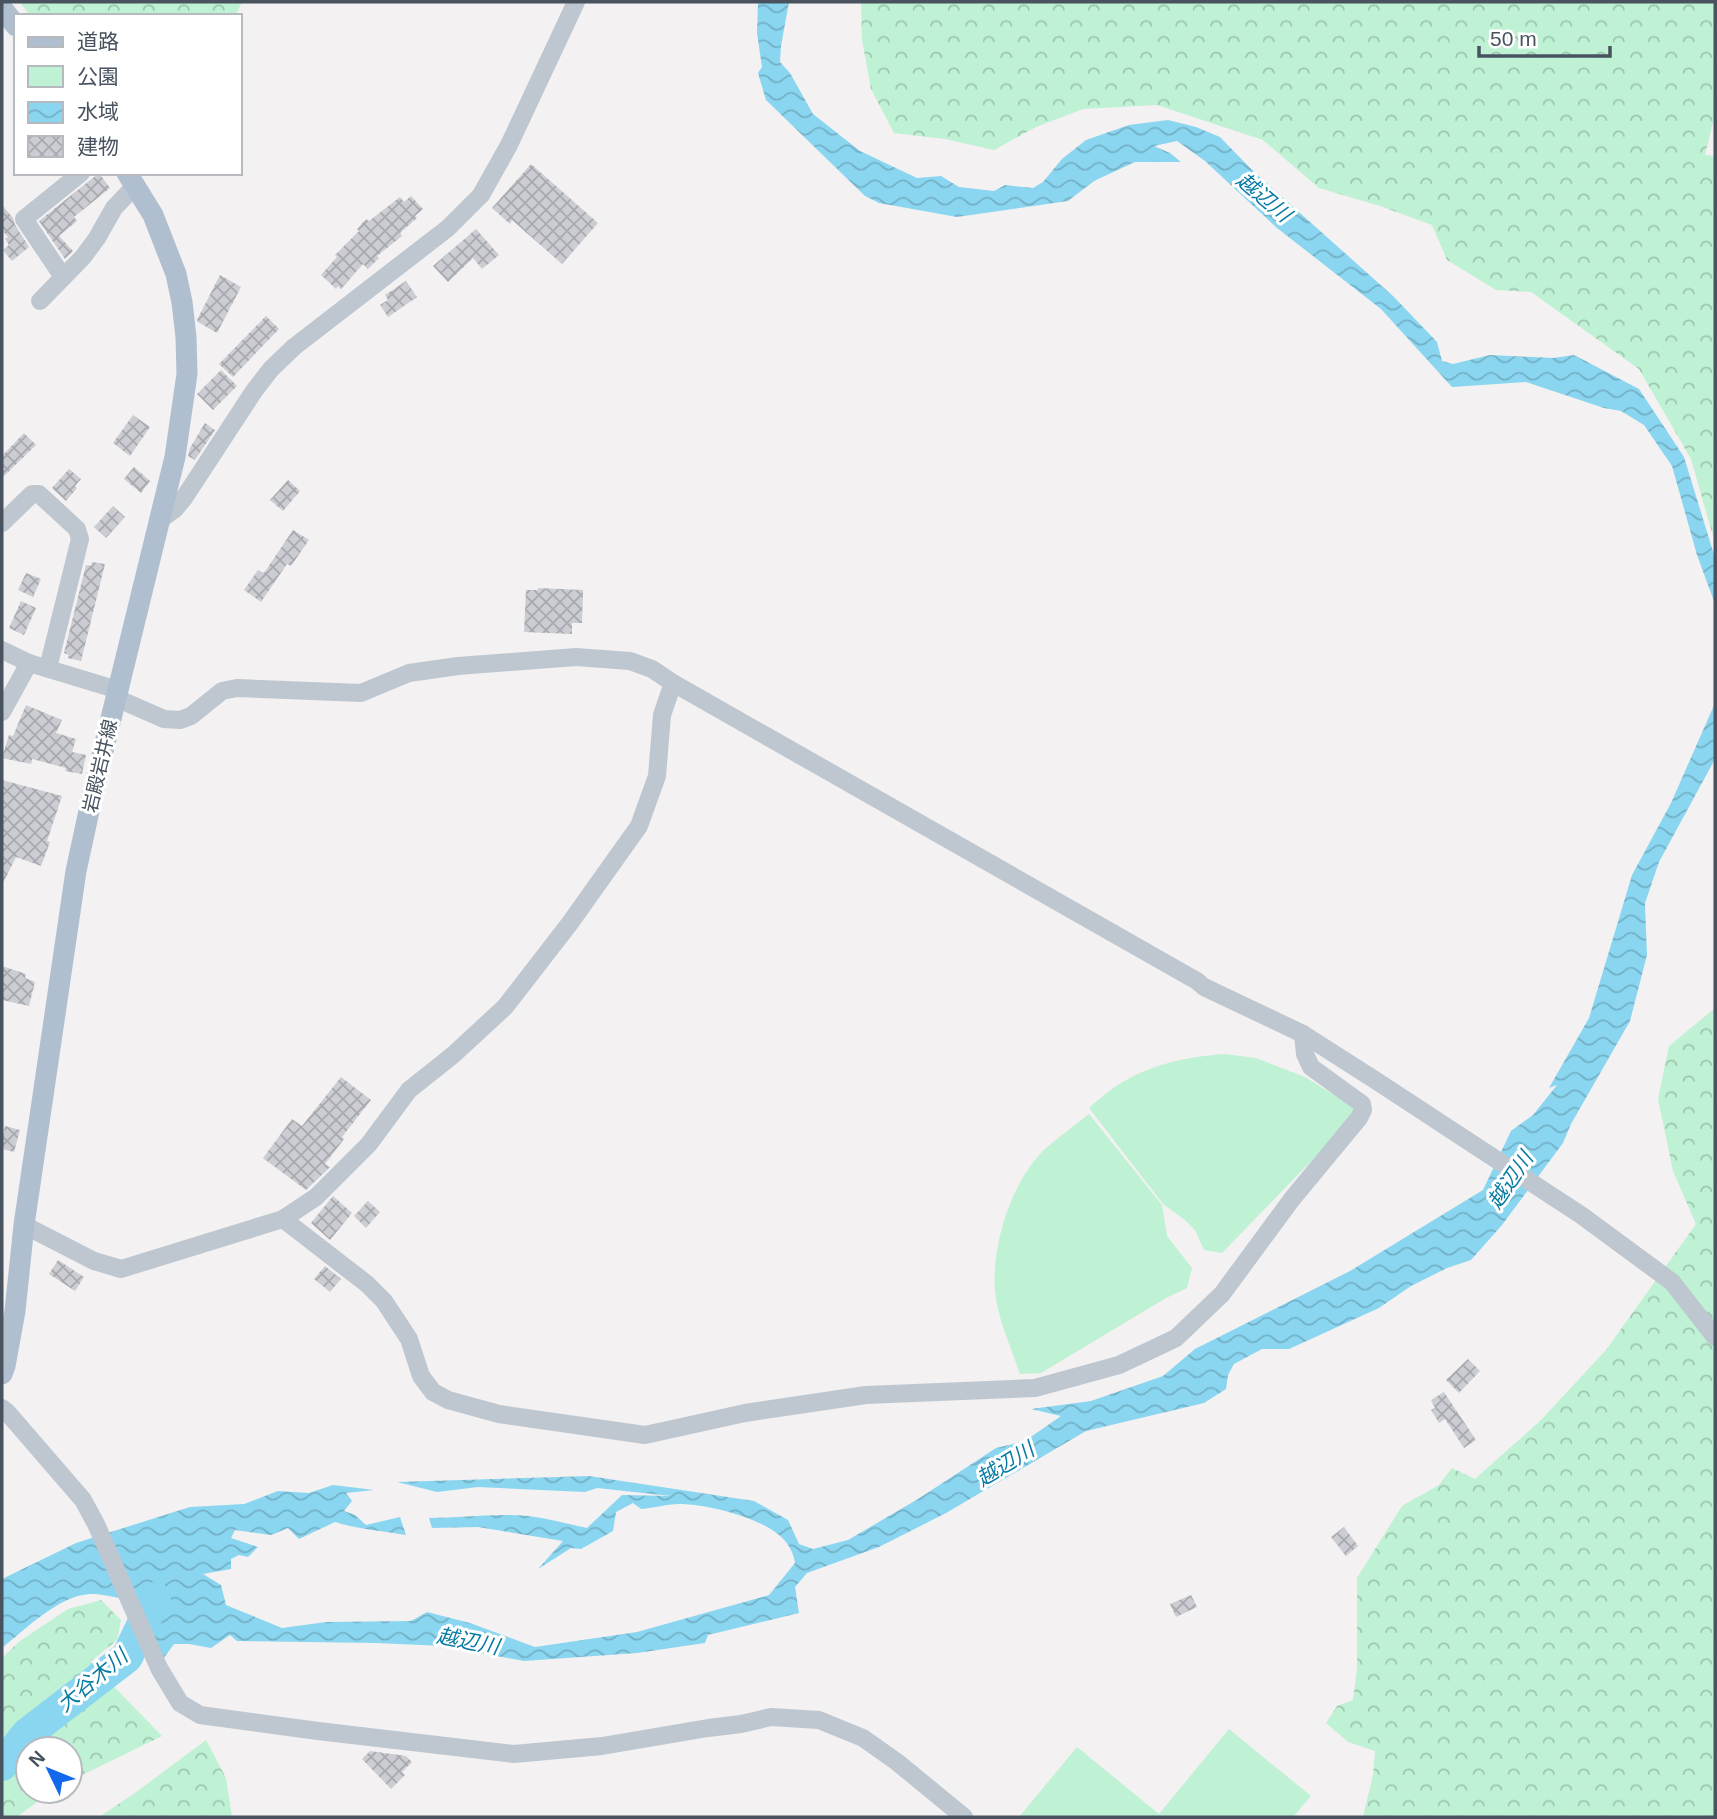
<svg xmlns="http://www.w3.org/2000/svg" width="1717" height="1819" viewBox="0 0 1717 1819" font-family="Helvetica,'Noto Sans JP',sans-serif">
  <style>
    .forest { fill: url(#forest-crowns) }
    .park { fill: #bff1d4 }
    .water { fill: url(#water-waves) }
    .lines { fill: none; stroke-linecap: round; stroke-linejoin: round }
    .river { stroke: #8ad6f0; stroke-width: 32 }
    .building { fill: url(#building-cross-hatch) }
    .minor { stroke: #bec7d0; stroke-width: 18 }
    .major { stroke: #b0bfd0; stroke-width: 21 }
    .labels { text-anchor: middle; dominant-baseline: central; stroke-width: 6; stroke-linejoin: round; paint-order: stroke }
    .street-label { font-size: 19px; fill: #48535f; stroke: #fff }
    .water-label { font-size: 21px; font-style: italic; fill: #087ba3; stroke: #fff }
  </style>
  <defs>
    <pattern id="forest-crowns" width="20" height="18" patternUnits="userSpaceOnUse" patternTransform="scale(1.75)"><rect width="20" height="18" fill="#bff1d4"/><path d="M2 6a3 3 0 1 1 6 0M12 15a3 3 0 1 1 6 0" fill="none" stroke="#9dc6af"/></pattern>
    <pattern id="water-waves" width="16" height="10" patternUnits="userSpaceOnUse" patternTransform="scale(1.75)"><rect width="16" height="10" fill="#8ad6f0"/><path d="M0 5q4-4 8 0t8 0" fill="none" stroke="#73b0c6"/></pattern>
    <pattern id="building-cross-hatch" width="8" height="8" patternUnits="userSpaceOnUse" patternTransform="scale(1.75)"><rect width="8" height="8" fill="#cbcdd3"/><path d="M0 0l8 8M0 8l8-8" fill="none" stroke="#a7a9ae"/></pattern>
  </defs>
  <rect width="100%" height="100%" fill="#f3f1f1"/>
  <g class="forest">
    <path d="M20 2H242L235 16H30Z"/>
    <path d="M861 2H1715V114L1705 155 1715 156V543L1691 459 1639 369 1531 292 1496 290 1447 260 1432 225 1380 206 1319 188 1263 140 1157 105 1083 109 1036 127 994 150 945 139 894 133 871 89 862 40Z"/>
    <path d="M1715 1008V1817H1363L1373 1775 1375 1751 1348 1742 1326 1723 1337 1706 1353 1700 1357 1668V1578L1402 1506 1439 1485 1452 1468 1475 1479 1541 1420 1606 1350 1696 1224 1673 1171 1658 1099 1669 1046Z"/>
    <path d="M101 1600 121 1620 117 1640 90 1662 162 1736 70 1781V1749H28V1791H52L17 1817H2V1658L20 1641 68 1609Z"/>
    <path d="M206 1740 226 1778 232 1817H99L135 1793Z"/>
  </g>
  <g class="park">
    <path d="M1224 1054 1256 1058 1305 1077 1349 1104 1354 1110 1353 1118 1222 1253 1204 1250 1195 1230 1185 1220 1163 1204 1089 1108C1097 1101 1106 1093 1115 1087 1147 1065 1185 1057 1224 1054Z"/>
    <path d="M1089 1114 1162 1205 1167 1236 1192 1268 1187 1288 1166 1298 1041 1373 1020 1374C1011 1347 998 1320 995 1291 991 1247 1011 1183 1043 1151 1057 1138 1074 1126 1089 1114Z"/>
    <path d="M1229 1729 1311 1796 1293 1817H1019L1077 1747 1159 1814Z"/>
  </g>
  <g class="water">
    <path d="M758 2H789L781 46 780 62 790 73 813 114 860 151 917 178 941 176 959 187 994 191 1005 185 1033 188 1043 182 1062 159 1086 140 1129 125 1168 120 1196 127 1220 137 1254 172 1393 296 1437 342 1442 361 1453 364 1490 355 1553 358 1574 355 1639 389 1684 457 1715 558V604L1697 555 1672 466 1644 425 1621 411 1604 408 1526 382 1452 387 1381 309 1277 228 1205 161 1177 141 1154 146 1170 153 1181 162H1135L1094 181 1068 201 957 217 879 203 865 196 766 100 758 73 762 67 757 33Z"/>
    <path d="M1715 703V759L1659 862 1645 903 1647 955 1630 1021 1571 1124 1563 1143 1502 1225 1471 1260 1447 1268 1411 1286 1379 1308 1289 1349H1262L1234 1364 1228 1375 1226 1389 1204 1403 1086 1431 946 1513 879 1547 807 1573 795 1587 799 1613 708 1635 705 1643 637 1653 524 1661 444 1646 376 1643 237 1641 230 1635 211 1648 189 1644H174L163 1659 145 1613 144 1603C130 1601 103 1593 90 1594 58 1596 26 1629 2 1648V1579L76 1543 190 1507 244 1504 278 1491 309 1493 333 1485 374 1490 346 1493 352 1501 344 1511 355 1515 366 1525 400 1517 406 1535C382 1531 358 1529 335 1522L299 1539 288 1528 271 1535 235 1530 231 1538 258 1547 248 1557 239 1555 231 1559V1569L203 1574 221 1585 226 1605 282 1628 326 1622 411 1621 427 1612 470 1623 535 1647 637 1632 769 1595 795 1563C794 1553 787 1541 779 1535 758 1517 706 1504 679 1504 667 1504 654 1508 641 1509L633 1503 616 1512 613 1531 581 1549 571 1548 538 1569 563 1541 478 1527 432 1528 429 1518C462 1518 495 1513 528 1516 547 1518 567 1524 587 1528L622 1495 671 1496 597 1488 585 1492 478 1487 437 1492 397 1482 589 1476 754 1501 788 1520 799 1544 813 1549 848 1540 918 1499 996 1448 1025 1441 1061 1416 1031 1409 1091 1401 1163 1376 1195 1349 1350 1271 1483 1190 1511 1131 1533 1115 1557 1085 1549 1088 1589 1018 1632 875 1671 803Z"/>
  </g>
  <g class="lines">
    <path class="river" d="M2 1765 27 1734 127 1657 155 1598"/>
  </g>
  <g class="building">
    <path d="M531 164 598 223 562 264 512 220 510 224 492 208Z"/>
    <path d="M99 173 110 188 74 217 77 221 59 236 73 251 65 259 39 221Z"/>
    <path d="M411 196 423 209 415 216 417 218 400 233 402 236 377 256 379 258 368 269 363 264 341 289 338 286 336 289 321 275 337 257 335 255 359 231 357 229 366 219 369 221 400 197 404 202Z"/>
    <path d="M2 205 13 218 15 225 29 247 12 261 3 250 9 245 5 239 8 237 2 230Z"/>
    <path d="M476 229 499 255 482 269 473 258 448 282 433 266Z"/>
    <path d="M220 275 241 287 217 333 198 322 197 320Z"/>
    <path d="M406 281 417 297 388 317 380 305 388 300 385 295Z"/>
    <path d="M266 316 279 329 233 377 219 364Z"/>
    <path d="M221 370 237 386 213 410 197 394Z"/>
    <path d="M133 415 150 427 130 456 113 443Z"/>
    <path d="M205 423 215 430 195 460 188 456 190 448Z"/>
    <path d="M24 433 36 445 2 478V456Z"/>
    <path d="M134 467 150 481 141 493 124 479Z"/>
    <path d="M69 469 81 479 75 486 77 488 66 501 52 488Z"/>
    <path d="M288 480 300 491 283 511 270 500Z"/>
    <path d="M113 506 125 517 106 538 94 527Z"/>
    <path d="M293 530 309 540 291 566 287 564 261 602 244 590 258 570 264 573Z"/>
    <path d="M92 562 105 564 81 661 68 658 69 655 64 653 86 565 91 566Z"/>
    <path d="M26 573 41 579 33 597 18 590Z"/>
    <path d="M538 588 583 590 582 623H572V634L524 632 526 590H538Z"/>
    <path d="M21 601 36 608 24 635 9 628Z"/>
    <path d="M26 705 62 720 56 733 76 739 72 752 86 755 82 774 65 771 66 768 32 759 31 764 2 758 9 735 13 736Z"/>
    <path d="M2 780 62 796 47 841 50 842 41 866 16 857 2 885Z"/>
    <path d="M2 966 26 974 25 978 35 982 29 1006 2 1000Z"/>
    <path d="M341 1077 371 1100 342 1137 344 1139 325 1164 330 1167 306 1190 263 1158 292 1119 302 1126Z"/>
    <path d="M5 1126 20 1130 14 1152 2 1149V1139Z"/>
    <path d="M333 1196 352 1213 330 1240 311 1223Z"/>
    <path d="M368 1201 380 1212 366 1228 354 1216Z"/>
    <path d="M58 1260 84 1277 75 1291 49 1274Z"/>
    <path d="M325 1266 341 1279 330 1292 314 1279Z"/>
    <path d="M1468 1359 1480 1371 1459 1393 1446 1380Z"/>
    <path d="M1444 1392 1476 1440 1464 1448 1445 1419 1439 1423 1431 1410 1435 1408 1431 1400Z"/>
    <path d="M1344 1527 1358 1546 1346 1556 1331 1537Z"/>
    <path d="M1191 1595 1197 1607 1176 1617 1170 1604Z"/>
    <path d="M370 1751 406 1756 412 1762 402 1772 405 1775 391 1789 362 1759Z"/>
  </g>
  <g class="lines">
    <g class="minor">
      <path d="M63 277 24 219 81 173"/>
      <path d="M40 301 83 257 97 238 114 208 135 186"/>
      <path d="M160 520 175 509 184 498 254 391 271 369 294 347 448 228 481 195 509 145 576 2"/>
      <path d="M2 523 32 494H39L77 529 80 539 48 668"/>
      <path d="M2 650 29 663 118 690"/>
      <path d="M116 698 164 719 180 720 191 716 222 691 237 688 361 693 409 673 458 666 576 657 630 661 652 669 673 683 1197 981 1204 987 1303 1034 1375 1080 1581 1215 1672 1282 1715 1337"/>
      <path d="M2 712 29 663"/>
      <path d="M283 1219 367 1284 384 1301 409 1339 421 1376 433 1392 448 1400 499 1414 645 1435 745 1413 866 1395 1035 1388 1119 1365 1176 1338 1222 1294 1292 1199 1359 1118 1363 1110 1362 1104 1311 1067 1305 1054 1303 1034"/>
      <path d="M24 1225 94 1261 121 1269 283 1219 316 1197 369 1144 409 1090 453 1055 505 1007 570 923 639 826 657 776 662 715 673 683"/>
      <path d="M2 1408 7 1412 83 1500 96 1524 159 1668 180 1703 200 1715 318 1731 514 1754 602 1746 708 1728 741 1724 771 1717 819 1720 863 1738 897 1762 964 1817"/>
    </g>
    <g class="major">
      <path d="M2 8 16 26"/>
      <path d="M2 1374 5 1366 15 1311 24 1225 76 871 94 788 175 457 187 374 186 337 182 302 176 274 153 215 127 173"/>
    </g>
  </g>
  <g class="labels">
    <g class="street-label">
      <text transform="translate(100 766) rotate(-77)">岩殿岩井線</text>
    </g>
    <g class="water-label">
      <text transform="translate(1264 197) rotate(40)">越辺川</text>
      <text transform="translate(1510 1180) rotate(-56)">越辺川</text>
      <text transform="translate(1005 1464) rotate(-32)">越辺川</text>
      <text transform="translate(468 1641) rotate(11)">越辺川</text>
      <text transform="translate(92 1680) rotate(-40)">大谷木川</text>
    </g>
  </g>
  <rect width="1717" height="1819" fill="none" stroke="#48535f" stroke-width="7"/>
  <rect x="14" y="14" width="228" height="161" fill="#ffffff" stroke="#b6babf" stroke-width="2"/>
  <rect x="28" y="37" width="35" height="10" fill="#b0bfd0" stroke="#b6babf" stroke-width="2"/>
  <text x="77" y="49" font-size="21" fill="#48535f">道路</text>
  <rect x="28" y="66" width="35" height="21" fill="#bff1d4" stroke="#b6babf" stroke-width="2"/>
  <text x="77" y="84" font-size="21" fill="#48535f">公園</text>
  <rect x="28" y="102" width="35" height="21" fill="url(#water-waves)" stroke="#b6babf" stroke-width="2"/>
  <text x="77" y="119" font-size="21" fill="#48535f">水域</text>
  <rect x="28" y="136" width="35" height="21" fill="url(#building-cross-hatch)" stroke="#b6babf" stroke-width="2"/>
  <text x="77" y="154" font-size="21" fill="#48535f">建物</text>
  <g transform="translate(49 1770) rotate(313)"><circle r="33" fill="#ffffff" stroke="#b6babf" stroke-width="2"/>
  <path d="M0-5L12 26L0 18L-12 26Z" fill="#1368eb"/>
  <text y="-10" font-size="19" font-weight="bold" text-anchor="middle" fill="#48535f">N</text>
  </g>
  <path d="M1479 46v10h131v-10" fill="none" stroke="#48535f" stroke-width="3.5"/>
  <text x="1490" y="46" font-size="21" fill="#48535f" stroke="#ffffff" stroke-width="5" paint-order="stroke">50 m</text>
</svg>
